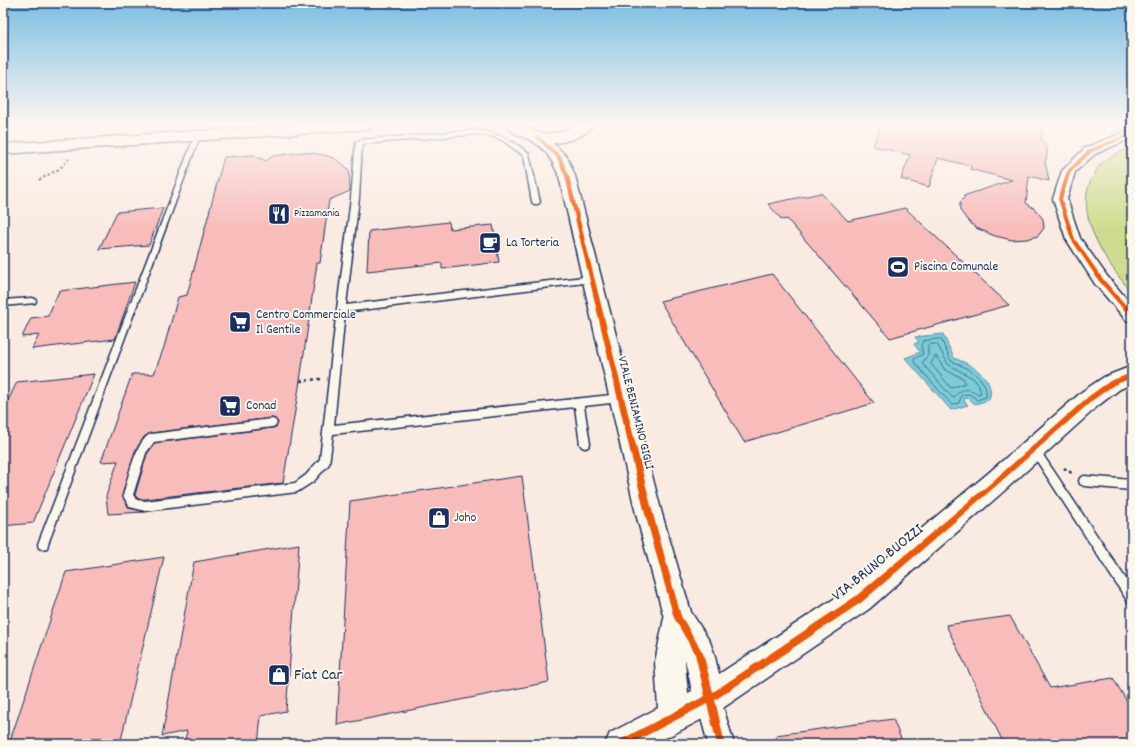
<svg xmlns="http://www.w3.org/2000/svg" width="1135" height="747" viewBox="0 0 1135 747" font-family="Dekko,sans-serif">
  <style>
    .green { fill: #cfdc8f; stroke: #758676 }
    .water { fill: #7cccd7; stroke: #558da7 }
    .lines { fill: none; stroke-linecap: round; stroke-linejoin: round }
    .shore { stroke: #426e8e; stroke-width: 1 }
    .building { fill: #f8bcba; stroke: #1b2f5e }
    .lane-casing { stroke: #1b2f5e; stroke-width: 3 }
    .street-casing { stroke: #1b2f5e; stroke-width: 3 }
    .secondary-casing { stroke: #1b2f5e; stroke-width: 3 }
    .path-far1 { stroke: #1b2f5e; stroke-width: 2; stroke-dasharray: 2.5 2.5; stroke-linecap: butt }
    .path { stroke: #1b2f5e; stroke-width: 2.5; stroke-dasharray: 3 3; stroke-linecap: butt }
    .lane { fill: #fbf7ec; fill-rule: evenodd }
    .street { fill: #fbf7ec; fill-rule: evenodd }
    .secondary { fill: #fbf7ec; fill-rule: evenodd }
    .cycleway-casing { stroke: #fbf7ec; stroke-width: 2 }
    .cycleway { fill: #e8590c; fill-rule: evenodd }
    .labels { text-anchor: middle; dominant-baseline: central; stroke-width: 4; stroke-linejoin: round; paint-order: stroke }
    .far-poi-label { font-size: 11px; fill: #1b2f5e; stroke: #fbf7ec; text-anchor: start }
    .poi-label { font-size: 13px; fill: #1b2f5e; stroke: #fbf7ec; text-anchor: start }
    .street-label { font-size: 13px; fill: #1b2f5e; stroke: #fbf7ec }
    .near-street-label { font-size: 16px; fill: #1b2f5e; stroke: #fbf7ec }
    .near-poi-label { font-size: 16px; fill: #1b2f5e; stroke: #fbf7ec; text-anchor: start }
  </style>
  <rect width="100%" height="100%" fill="#faebe2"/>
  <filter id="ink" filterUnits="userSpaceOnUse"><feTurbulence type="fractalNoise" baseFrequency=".025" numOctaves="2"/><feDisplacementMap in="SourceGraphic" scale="8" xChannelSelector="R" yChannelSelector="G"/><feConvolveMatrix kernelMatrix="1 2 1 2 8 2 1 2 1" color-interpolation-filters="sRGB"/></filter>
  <g filter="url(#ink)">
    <path class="green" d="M1132 147V293C1109 266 1072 215 1092 178 1095 174 1097 168 1100 165 1110 156 1120 152 1132 147Z"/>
    <path class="water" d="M943 334 954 358C971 364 997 379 989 400L975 404 968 398 963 399 968 405 951 410 905 358 920 352 914 344 919 342 915 337Z"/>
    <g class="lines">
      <g class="shore">
        <path d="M941 339 951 361C966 367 989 378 986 397L977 400C972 395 968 392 961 396L959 403 952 405 914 362V359L923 354 921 346 923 341Z"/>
        <path d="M937 344 948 364 974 379 979 386 981 393 978 394C969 387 960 388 954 398L952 397 922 363 928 355V345Z"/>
        <path d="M936 356 945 370 963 378 965 383 951 388 931 364Z"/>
      </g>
    </g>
    <g class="building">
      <path d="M881 124H1040L1043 135 1041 140 1047 147V156L1045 162 1049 181 1029 176 1026 203 1035 209 1043 219 1044 228 1038 236 1027 239 1012 240 995 236 976 228 967 220 960 210V202L965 197 963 196 1012 180 970 169 971 166 938 158 929 187 901 179 910 155 873 146Z"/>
      <path d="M302 152 319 154 334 158 344 165 349 170 350 191 329 200 320 263H317L300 381 283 483 145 499H138L135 495 147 454 155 443 272 428 276 427 278 422 275 419 272 418 151 433 144 437 135 451 122 496 129 508 145 512 108 514 106 496 118 461 101 462 132 374H154L164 347 178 297 187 295 224 157 254 155 266 161 273 156Z"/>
      <path d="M821 193 848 221 905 208 1009 305 890 338 787 219 782 220 768 204Z"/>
      <path d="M163 208 149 245 99 249 117 212Z"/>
      <path d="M449 222 450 229 493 225 499 262 442 269V263L367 271 369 231Z"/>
      <path d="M772 274 874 403 744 442 660 301Z"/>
      <path d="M135 282 115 339 32 349 39 335 22 337 31 318 48 316 59 291Z"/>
      <path d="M94 374 33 523 3 526V411L17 382Z"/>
      <path d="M522 476 549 682 337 725 350 501Z"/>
      <path d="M299 544 286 711 261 716 258 744H184L187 731 162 736 194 562Z"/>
      <path d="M164 557 120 744H9L66 572Z"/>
      <path d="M1010 616 1050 688 1113 678 1132 710V744H1004L946 625Z"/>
      <path d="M893 719 903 744H777L776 735Z"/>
    </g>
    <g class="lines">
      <g class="lane-casing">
        <g id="lane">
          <path d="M477 130C498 133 513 140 529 154L540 202 538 204H534L532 202 524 156 502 140 491 136 477 134 362 144 359 198 346 305 592 276 596 279 592 282 345 312 334 425 620 394 623 395 625 398 623 401 620 402 584 406 590 444 588 447 585 448 582 447 580 444 575 407 333 434 329 464 314 481 297 492 145 511 130 507 123 496C127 482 136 439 151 434L272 419 275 420 277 423 275 426 272 427 154 442 146 453 133 495 137 500 145 501 295 483 306 475 320 459 337 309 351 198 356 142 359 140Z"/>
          <path d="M195 135 200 136 48 544 47 548 43 549 39 548 38 544Z"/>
          <path d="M32 298 35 299 36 301 35 303 3 306V300Z"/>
          <path d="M1034 445 1037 446 1132 588V604L1128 602 1031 452 1029 449 1031 446Z"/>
          <path d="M1084 476 1132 480V490L1084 486 1080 484 1079 481 1080 478Z"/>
        </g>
      </g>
      <g class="street-casing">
        <g id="street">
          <path d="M1132 129V138L1095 154 1075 172 1067 199 1080 238 1107 276 1132 305V322L1126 320 1095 284 1066 239 1053 199 1062 171 1085 148Z"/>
          <path d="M709 686 718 690 734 744H708L696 699 700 690Z"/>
        </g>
      </g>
      <g class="secondary-casing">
        <g id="secondary">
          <path d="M301 124H376L373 127 368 129 3 154V144Z"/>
          <path d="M505 124H522L536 132 547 134 561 132 577 124H594C585 137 568 142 553 143L567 157 575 176 662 514 691 612 710 642 714 653 719 674 849 589 986 475 1083 391 1104 377 1132 366V384L1120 389 1099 405 1004 491 869 609 720 710 654 744H605L610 733 658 708 655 662 664 618 636 514 559 176C553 162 546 148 532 141 521 135 514 136 505 124ZM685 659 692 691 688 693 685 662Z"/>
        </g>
      </g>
      <path class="path-far1" d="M39 180 59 169 69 159"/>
      <g class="path">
        <path d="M300 381 321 379"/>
        <path d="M1064 468 1073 474"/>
      </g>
      <use href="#lane" class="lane"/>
      <use href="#street" class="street"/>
      <use href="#secondary" class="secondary"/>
      <g class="cycleway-casing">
        <g id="cycleway">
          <path d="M1132 132V135L1092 152 1071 171 1062 199 1075 239 1103 279 1132 312V318L1130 317 1099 281 1071 239 1058 199 1067 171 1088 150Z"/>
          <path d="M536 136H538L561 156 569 176 653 514 681 616 703 653 713 692 856 596 993 481 1089 396 1110 381 1132 373V378L1114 385 1093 400 997 485 862 602 715 700 725 744H717L707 704 630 744H617L618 741 705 696 695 654 674 618 645 514 565 176 557 158 536 138Z"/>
        </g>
      </g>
      <use href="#cycleway" class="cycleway"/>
    </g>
  </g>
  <linearGradient id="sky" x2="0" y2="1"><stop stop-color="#7dbee1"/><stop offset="0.54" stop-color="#fdf6f2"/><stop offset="1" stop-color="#fdf6f2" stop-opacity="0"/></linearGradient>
  <rect width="1135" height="229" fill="url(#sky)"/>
  <defs>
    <g id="restaurant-square" transform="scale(1.15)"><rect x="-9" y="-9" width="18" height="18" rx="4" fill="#1b2f5e" stroke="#fbf7ec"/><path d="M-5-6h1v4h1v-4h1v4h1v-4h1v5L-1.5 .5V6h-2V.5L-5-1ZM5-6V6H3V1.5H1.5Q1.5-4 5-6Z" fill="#fff"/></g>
    <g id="cafe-square" transform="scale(1.15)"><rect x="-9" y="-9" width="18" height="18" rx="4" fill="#1b2f5e" stroke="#fbf7ec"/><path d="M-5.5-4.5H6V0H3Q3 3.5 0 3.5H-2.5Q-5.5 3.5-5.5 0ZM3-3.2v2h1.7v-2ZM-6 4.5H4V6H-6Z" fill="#fff"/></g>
    <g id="stadium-square" transform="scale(1.15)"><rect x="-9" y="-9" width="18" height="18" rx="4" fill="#1b2f5e" stroke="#fbf7ec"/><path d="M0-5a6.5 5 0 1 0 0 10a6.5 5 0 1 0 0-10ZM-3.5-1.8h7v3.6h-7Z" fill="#fff"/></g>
    <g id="supermarket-square" transform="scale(1.15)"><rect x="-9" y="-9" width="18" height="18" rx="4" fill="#1b2f5e" stroke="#fbf7ec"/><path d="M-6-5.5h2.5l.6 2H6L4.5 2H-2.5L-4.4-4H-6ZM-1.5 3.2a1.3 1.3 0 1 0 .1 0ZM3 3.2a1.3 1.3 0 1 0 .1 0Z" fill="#fff"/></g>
    <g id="shop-square" transform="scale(1.15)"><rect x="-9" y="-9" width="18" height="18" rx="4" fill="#1b2f5e" stroke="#fbf7ec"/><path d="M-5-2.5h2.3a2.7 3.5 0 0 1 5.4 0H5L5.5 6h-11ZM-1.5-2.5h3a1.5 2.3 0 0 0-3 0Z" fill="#fff"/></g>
  </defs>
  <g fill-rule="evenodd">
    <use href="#restaurant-square" x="279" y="214"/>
    <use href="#cafe-square" x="490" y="243"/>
    <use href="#stadium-square" x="898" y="267"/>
    <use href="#supermarket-square" x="240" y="322"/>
    <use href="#supermarket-square" x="230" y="406"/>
    <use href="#shop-square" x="439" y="518"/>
    <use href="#shop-square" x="279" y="675"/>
  </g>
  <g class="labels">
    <g class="far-poi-label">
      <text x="294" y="214">Pizzamania</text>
    </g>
    <g class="poi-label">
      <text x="506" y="243">La Torteria</text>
      <text x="914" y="267">Piscina Comunale</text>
      <text x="256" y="315">Centro Commerciale<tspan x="256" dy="15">Il Gentile</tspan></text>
      <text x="246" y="406">Conad</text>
      <text x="454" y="518">Joho</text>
    </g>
    <g class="street-label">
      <text transform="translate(635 413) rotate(76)">VIALE BENIAMINO GIGLI</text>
    </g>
    <g class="near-street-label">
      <text transform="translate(878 563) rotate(-39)">VIA BRUNO BUOZZI</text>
    </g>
    <g class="near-poi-label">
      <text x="294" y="675">Fiat Car</text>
    </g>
  </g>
  <rect width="1135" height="747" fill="none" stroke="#fbf7ec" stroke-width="16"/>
  <rect x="8" y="8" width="1119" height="731" fill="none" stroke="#1b2f5e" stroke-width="1.5" filter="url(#ink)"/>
</svg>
